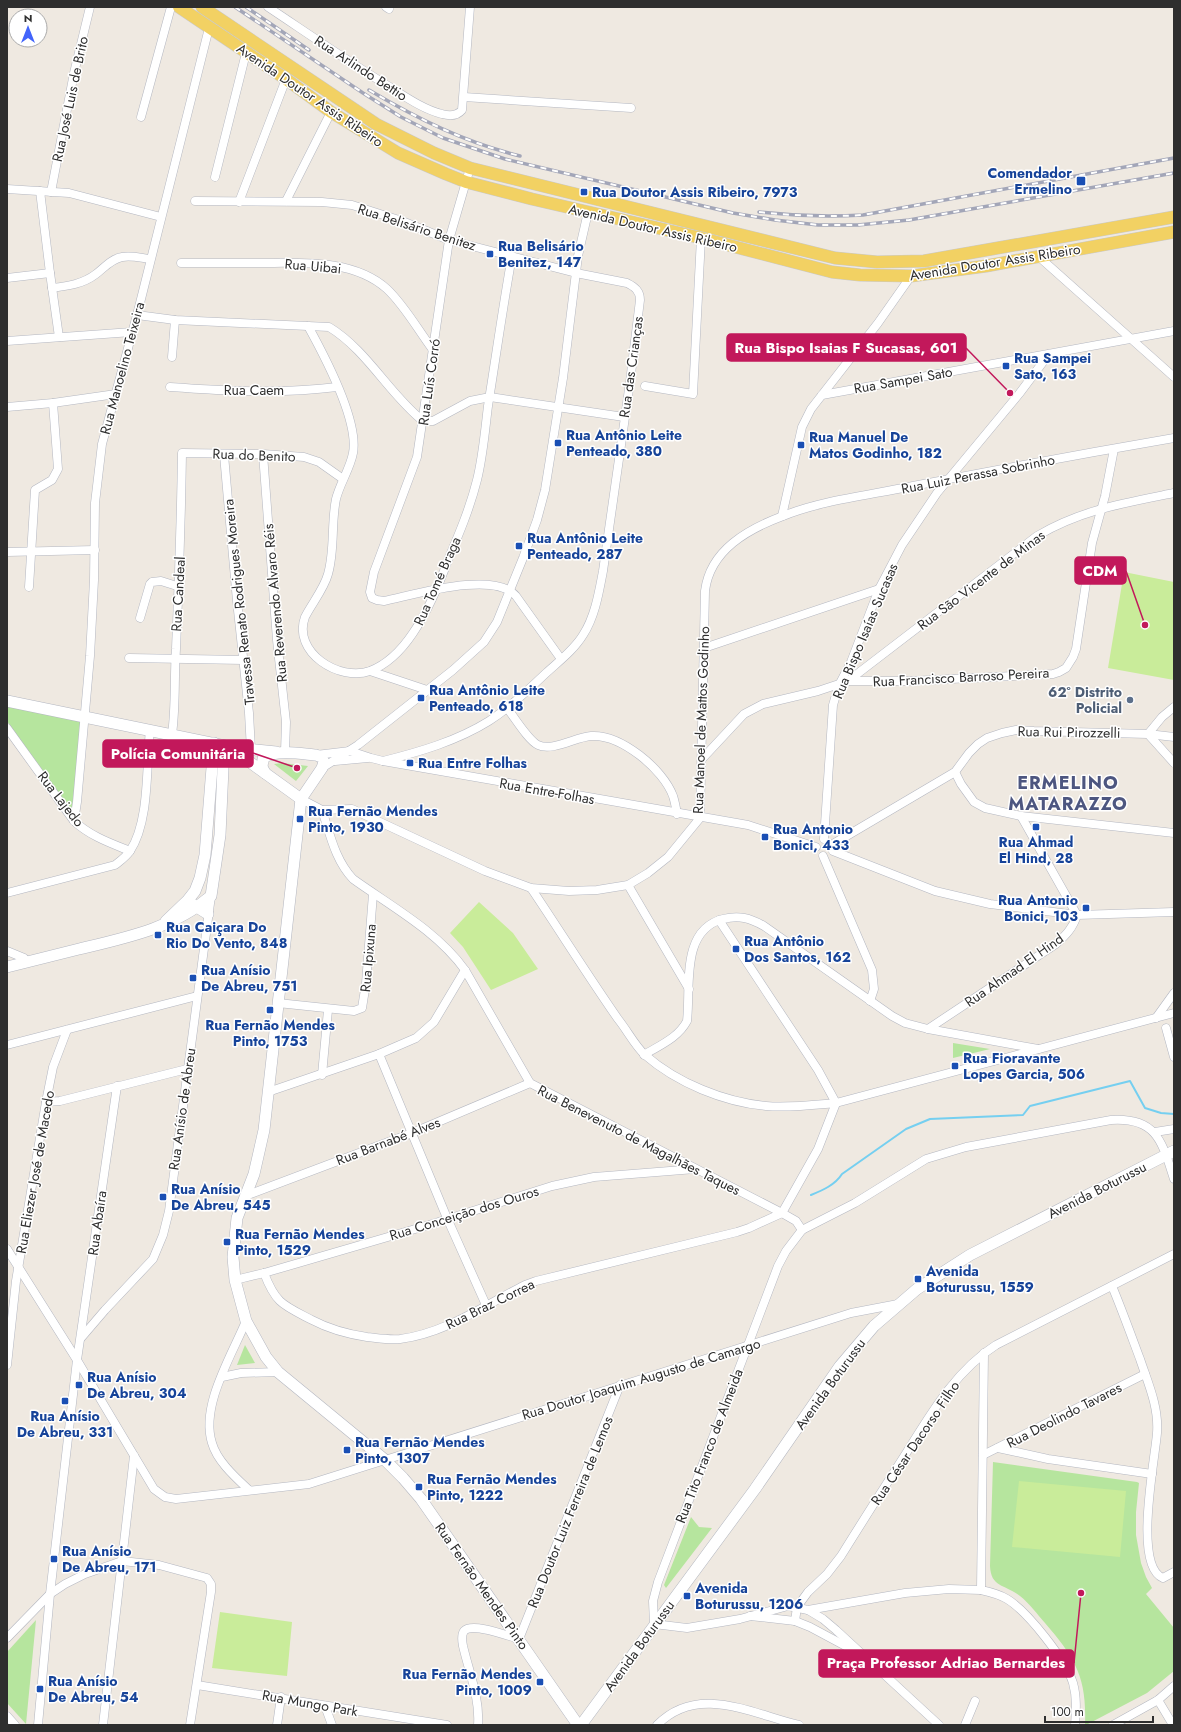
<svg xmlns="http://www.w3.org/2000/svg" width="1181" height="1732" viewBox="0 0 1181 1732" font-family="Jost,sans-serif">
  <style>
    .green { fill: #b6e59e }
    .pitch { fill: #c9ec9a }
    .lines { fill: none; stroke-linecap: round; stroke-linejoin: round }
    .stream { stroke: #75cff0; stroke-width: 2 }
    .street-casing { stroke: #b4b7c1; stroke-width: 9 }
    .secondary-casing { stroke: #b4b7c1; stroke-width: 12 }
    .primary-casing { stroke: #c9c9c9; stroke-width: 13 }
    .street { stroke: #fff; stroke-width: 8 }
    .secondary { stroke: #fff; stroke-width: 11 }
    .primary { stroke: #f2d163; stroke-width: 12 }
    .rail-casing { stroke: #a3a6b8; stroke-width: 3.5 }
    .rail { stroke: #fff; stroke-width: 2; stroke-dasharray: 6; stroke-linecap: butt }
    .transit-dot { fill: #1a4fb4; stroke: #fff; stroke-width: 1.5 }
    .service-dot { fill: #5c6f8a; stroke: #fff; stroke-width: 1.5 }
    .labels { text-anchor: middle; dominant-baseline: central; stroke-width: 3; stroke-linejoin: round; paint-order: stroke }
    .street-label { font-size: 14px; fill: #2e2e2e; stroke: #fff }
    .transit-label { font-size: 14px; font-weight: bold; fill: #164399; stroke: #fff; text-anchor: start }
    .service-label { font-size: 14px; font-weight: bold; fill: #4e5e75; stroke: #fff; text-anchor: end }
    .district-label { font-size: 18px; font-weight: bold; letter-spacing: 1px; fill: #4d5680; stroke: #fff }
    .leader { fill: none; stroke: #c2185b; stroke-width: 1.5 }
    .callout-dot { fill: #c2185b; stroke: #fff; stroke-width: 1.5 }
    .callout { fill: #c2185b; stroke: #c2185b; stroke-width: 1.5 }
    .callout-label { font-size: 15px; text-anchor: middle; font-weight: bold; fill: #fff }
  </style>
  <rect width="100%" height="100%" fill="#efe9e1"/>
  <g class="green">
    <path d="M7 701 84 716 74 821 7 721Z"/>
    <path d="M282 763 308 766 296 781 274 764Z"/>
    <path d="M953 1043 990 1049 953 1058Z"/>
    <path d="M245 1345 255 1363 237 1365Z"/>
    <path d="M993 1462 1137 1482 1139 1483 1136 1512V1535L1141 1563 1146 1577 1152 1588 1146 1594 1174 1628V1671L1147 1693 1086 1725H1085C1087 1677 1075 1658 1045 1623 1037 1614 1029 1603 1020 1596 1005 1584 991 1588 990 1566Z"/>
    <path d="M691 1517 699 1527 712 1528 666 1588 664 1585Z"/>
    <path d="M36 1620 26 1724 7 1703V1652Z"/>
  </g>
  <g class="pitch">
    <path d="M1124 572 1174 582V680L1108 668Z"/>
    <path d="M479 902 513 933 538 969 491 990 463 947 450 933Z"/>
    <path d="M1019 1481 1126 1491 1120 1557 1012 1547Z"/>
    <path d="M220 1612 292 1622 287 1676 212 1668Z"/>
  </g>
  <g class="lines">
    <path class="stream" d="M811 1195C823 1190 835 1185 842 1174L906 1129 930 1119 1023 1115 1030 1106 1130 1081 1145 1108 1161 1113 1174 1114"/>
    <g class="street-casing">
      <g id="street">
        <path d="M268 7C307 33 346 60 385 84 403 95 422 109 442 114 449 116 457 116 462 110L470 7"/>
        <path d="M386 7 389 9"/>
        <path d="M464 97 631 108"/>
        <path d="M141 117 171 7"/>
        <path d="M470 168 449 240 417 457 374 572 370 592 372 598 377 600 384 601C414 595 494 570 516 596L561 659"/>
        <path d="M215 177 246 53"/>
        <path d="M7 189 69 193 161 217"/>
        <path d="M40 191 50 273 59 337"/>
        <path d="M51 192 74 73 90 7"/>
        <path d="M195 201 322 202 352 205 402 221 449 240 576 273 627 283C635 287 640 291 640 300L630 382 603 571C599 592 595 617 583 635 574 650 558 662 545 674 527 691 509 708 489 721 457 741 419 752 383 761"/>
        <path d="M286 201 331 112"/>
        <path d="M239 202 286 79"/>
        <path d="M1038 256 1174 377"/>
        <path d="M181 263C208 263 234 263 261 263 302 263 354 259 387 289 405 306 418 330 433 350"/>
        <path d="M7 278 50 273"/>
        <path d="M52 288C68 286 83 284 96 274 104 268 111 259 122 257 131 255 141 258 150 259"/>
        <path d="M137 315 175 320 329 327C367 350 389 394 423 421H433L470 401 490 397 624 417"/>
        <path d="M308 326C324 355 359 421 353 453 350 469 340 483 336 499 331 523 335 550 328 574 324 589 312 603 305 617 292 652 339 682 370 671 388 664 403 648 413 633 428 611 439 585 448 560 459 534 470 508 477 480 483 456 485 430 488 406 496 356 503 306 512 256"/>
        <path d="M7 341 132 332"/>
        <path d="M172 357 175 320"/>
        <path d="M645 386 693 394 701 238"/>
        <path d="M170 387C225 391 282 394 337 387"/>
        <path d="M822 395 1174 331"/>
        <path d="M7 407 53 403 116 394"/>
        <path d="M263 454 277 640 286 722 285 752"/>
        <path d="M224 455 237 601 249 713 251 750"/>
        <path d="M782 516 802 427 811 409 878 323 911 276"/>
        <path d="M7 552 95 550"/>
        <path d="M29 587 35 490 52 480 58 469 53 403"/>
        <path d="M140 618 150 584 152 582 161 581 180 587"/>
        <path d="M704 648 879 589"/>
        <path d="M129 658 244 660"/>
        <path d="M370 671 427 690"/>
        <path d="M848 681 1037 536C1081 510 1124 503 1174 493"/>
        <path d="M1174 707 1162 717 1148 734 1174 763"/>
        <path d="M507 708C515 718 528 740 538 745 552 752 576 737 591 736 621 734 663 769 673 796 675 802 676 808 677 814"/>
        <path d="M7 728 74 821C90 836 110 843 130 851"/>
        <path d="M172 734C176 706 174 677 176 649 179 583 181 518 182 453L263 454 304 457 319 462 343 479"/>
        <path d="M316 755 350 751 371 758 383 761 748 825 816 847"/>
        <path d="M702 759 744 714 763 704 818 691 848 681H910L1053 674 1059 672 1066 668 1073 657 1076 649 1092 543 1105 496 1114 449"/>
        <path d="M335 761 368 758"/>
        <path d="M322 768 358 745 453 670 484 642 497 622 523 558 537 520 545 490 563 378 578 256 588 212"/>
        <path d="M955 772 961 784 974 802 985 808 1021 816 1174 833"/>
        <path d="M301 799 322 810 352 809 485 871 531 888 569 891 597 890 628 885 648 873 668 857 700 818 705 591C710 550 748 529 783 516 823 500 871 495 913 486 1000 469 1087 453 1174 438"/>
        <path d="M322 810C330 834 335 860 353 879 392 907 437 931 465 970L530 1083 782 1213 796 1221 802 1230"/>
        <path d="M74 821 77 802 90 656 94 580 95 503 102 444 137 315 209 28"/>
        <path d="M824 839 833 705 839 685 851 662 879 589 902 545 937 493 1019 394 1049 354"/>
        <path d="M833 844 955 772 969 753 978 744 987 738 1002 733 1016 730 1034 731 1148 734 1174 737"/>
        <path d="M833 851 935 891 990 904 1077 915 1174 912"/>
        <path d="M823 856 872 970 874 989 870 1001"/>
        <path d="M628 885 689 989"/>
        <path d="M531 888C560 931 588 976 618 1019 627 1030 635 1046 645 1055 677 1083 724 1102 766 1106 789 1108 813 1105 836 1103L1174 1013"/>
        <path d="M7 893 115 865C120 861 126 857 130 851 150 821 146 765 150 730"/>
        <path d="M719 920 818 1070 836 1103"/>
        <path d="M7 951 24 958 28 962"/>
        <path d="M278 1003 354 1011 362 1008 366 983 373 894"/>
        <path d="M1156 1018 1174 993"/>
        <path d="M1166 1028 1174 1057"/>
        <path d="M928 1029 1056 944C1066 935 1073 928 1077 915L1021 816"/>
        <path d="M7 1045 197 996"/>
        <path d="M379 1054 447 1218 486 1305"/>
        <path d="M644 1055C660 1045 678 1038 687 1021 691 987 680 930 723 919 739 915 750 918 764 926L892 1016 905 1023 928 1029 1038 1049"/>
        <path d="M322 1075 328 1010"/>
        <path d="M268 1092 379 1054 416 1038 434 1022 465 970"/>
        <path d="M46 1102 60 1101 187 1069"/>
        <path d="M1155 1132 1174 1129"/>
        <path d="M245 1196 412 1133 530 1083"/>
        <path d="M802 1230 786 1251 778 1266 658 1582 653 1601 654 1624 687 1628 740 1619 788 1606 808 1610 905 1593 949 1589 981 1590"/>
        <path d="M802 1230 855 1203 926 1159 966 1147 1111 1120C1157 1117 1162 1142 1174 1179"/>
        <path d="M7 1249 77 1360 154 1489 165 1497 176 1499 309 1484 851 1313 898 1304"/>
        <path d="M264 1273C276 1304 283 1305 312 1320 329 1329 347 1334 367 1337 377 1338 389 1340 400 1339 446 1333 485 1305 525 1285L536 1281 737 1232 749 1228 782 1213 818 1149 836 1103"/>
        <path d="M235 1280 264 1273 429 1225 552 1186 594 1177 695 1169"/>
        <path d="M1112 1286C1122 1310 1131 1335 1140 1359 1148 1383 1159 1407 1157 1433 1155 1460 1133 1566 1163 1578L1174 1572"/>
        <path d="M246 1321C232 1355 200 1406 212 1443 217 1461 235 1477 249 1490"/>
        <path d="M81 1338 105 1310 153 1259 163 1235 169 1211 211 896"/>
        <path d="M984 1353 981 1590C990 1592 999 1594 1007 1599 1027 1611 1066 1660 1073 1683 1077 1697 1076 1711 1075 1725"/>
        <path d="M7 1365 16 1281 46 1102 53 1067 67 1030"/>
        <path d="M222 1377 241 1373 278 1372"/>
        <path d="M998 1448 1048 1459 1152 1474"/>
        <path d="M983 1455 1145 1374"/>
        <path d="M808 1610 823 1619 836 1630 939 1725"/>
        <path d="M750 1616 795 1621 810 1627 853 1650"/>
        <path d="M795 1621 797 1607 808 1592 827 1574 841 1556C862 1522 884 1488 905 1455 930 1415 955 1371 996 1345L1174 1254"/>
        <path d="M7 1638 50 1594 65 1584 85 1574 122 1561 159 1565 207 1578 211 1584V1592L190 1725"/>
        <path d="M197 1685 447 1725"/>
        <path d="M1158 1700 1173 1725"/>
        <path d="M325 1706 332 1725"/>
        <path d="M7 1716 15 1725"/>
        <path d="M38 1725 50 1594 77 1360 117 1086"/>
        <path d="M103 1725 134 1456"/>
        <path d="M277 1725 281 1697"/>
        <path d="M478 1725C480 1698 469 1672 463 1646 462 1641 461 1635 464 1631 472 1622 508 1636 519 1639L620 1385"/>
        <path d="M657 1725C698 1683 752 1714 799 1725"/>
        <path d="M965 1725 975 1701"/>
        <path d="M1113 1725 1158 1700 1174 1686"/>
      </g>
    </g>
    <g class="secondary-casing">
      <g id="secondary">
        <path d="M7 701 235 748 276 752"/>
        <path d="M235 748 251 763 301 799"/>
        <path d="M265 773 262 767 263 759C272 748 303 754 316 755L321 757 324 762 322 768 301 799 264 1130 254 1174 237 1218 233 1257 235 1280 246 1321 266 1357 278 1372 385 1460 403 1478 421 1499 578 1725"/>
        <path d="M192 904 208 914"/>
        <path d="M166 921 188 900 195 891 200 878 205 855 214 743"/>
        <path d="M7 967C31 961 55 955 79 949 125 938 174 928 211 896L220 835 224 746"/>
        <path d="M581 1725 755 1489 840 1366 874 1326 917 1289 970 1255 1174 1151"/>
      </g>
    </g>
    <g class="primary-casing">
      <g id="primary">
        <path d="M179 7 286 79 331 112 398 153 446 174 466 182 532 199 701 238 832 272 860 275 911 276 986 266 1174 232"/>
        <path d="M202 7 376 124 434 153 470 168 835 258 877 262 924 261 1174 217"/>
      </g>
    </g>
    <use href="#street" class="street"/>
    <use href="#secondary" class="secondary"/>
    <use href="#primary" class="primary"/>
    <g class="rail-casing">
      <g id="rail">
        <path d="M235 7 363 93 401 117 443 138 505 159 733 213 775 220 818 225H858L909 220 1174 173"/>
        <path d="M246 7 309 50"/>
        <path d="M369 90C418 119 464 142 520 156"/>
        <path d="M759 212C794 216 828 217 863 215L1174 158"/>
      </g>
    </g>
    <use href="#rail" class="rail"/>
  </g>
  <g class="transit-dot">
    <rect x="1076" y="176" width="10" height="10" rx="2"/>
    <rect x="580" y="188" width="8" height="8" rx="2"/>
    <rect x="486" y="250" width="8" height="8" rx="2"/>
    <rect x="1002" y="362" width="8" height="8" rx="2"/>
    <rect x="554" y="439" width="8" height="8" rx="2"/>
    <rect x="797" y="441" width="8" height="8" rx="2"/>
    <rect x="515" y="542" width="8" height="8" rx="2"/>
    <rect x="417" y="694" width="8" height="8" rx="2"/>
    <rect x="406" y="759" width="8" height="8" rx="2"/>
    <rect x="296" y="815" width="8" height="8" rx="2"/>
    <rect x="1032" y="823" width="8" height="8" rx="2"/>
    <rect x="761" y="833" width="8" height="8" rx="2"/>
    <rect x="1082" y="904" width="8" height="8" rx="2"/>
    <rect x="154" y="931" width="8" height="8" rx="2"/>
    <rect x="732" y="945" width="8" height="8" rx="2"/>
    <rect x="189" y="974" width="8" height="8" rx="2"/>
    <rect x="266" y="1006" width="8" height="8" rx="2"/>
    <rect x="951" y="1062" width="8" height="8" rx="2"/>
    <rect x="159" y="1193" width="8" height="8" rx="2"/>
    <rect x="223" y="1238" width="8" height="8" rx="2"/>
    <rect x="914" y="1275" width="8" height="8" rx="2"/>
    <rect x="75" y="1381" width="8" height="8" rx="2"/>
    <rect x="61" y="1397" width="8" height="8" rx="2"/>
    <rect x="343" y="1446" width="8" height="8" rx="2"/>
    <rect x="415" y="1483" width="8" height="8" rx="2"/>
    <rect x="50" y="1555" width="8" height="8" rx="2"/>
    <rect x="683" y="1592" width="8" height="8" rx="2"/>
    <rect x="536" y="1678" width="8" height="8" rx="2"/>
    <rect x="36" y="1685" width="8" height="8" rx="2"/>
  </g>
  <circle class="service-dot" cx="1130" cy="700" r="4"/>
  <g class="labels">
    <g class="street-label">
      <text transform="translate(361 68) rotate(33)">Rua Arlindo Bettio</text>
      <text transform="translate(310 95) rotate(34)">Avenida Doutor Assis Ribeiro</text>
      <text transform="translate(70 99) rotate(-78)">Rua José Luis de Brito</text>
      <text transform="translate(417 227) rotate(18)">Rua Belisário Benitez</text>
      <text transform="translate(653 228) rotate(13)">Avenida Doutor Assis Ribeiro</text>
      <text transform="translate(995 262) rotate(-9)">Avenida Doutor Assis Ribeiro</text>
      <text transform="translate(313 266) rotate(5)">Rua Uibai</text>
      <text transform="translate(631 367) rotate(-82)">Rua das Crianças</text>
      <text transform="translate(122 368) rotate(-75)">Rua Manoelino Teixeira</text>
      <text transform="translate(903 380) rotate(-10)">Rua Sampei Sato</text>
      <text transform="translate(429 382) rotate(-82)">Rua Luís Corró</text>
      <text x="254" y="390">Rua Caem</text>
      <text transform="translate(254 455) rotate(2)">Rua do Benito</text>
      <text transform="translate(978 474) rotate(-11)">Rua Luiz Perassa Sobrinho</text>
      <text transform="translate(981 580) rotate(-37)">Rua São Vicente de Minas</text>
      <text transform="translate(437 581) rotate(-66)">Rua Tomé Braga</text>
      <text transform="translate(178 594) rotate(-87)">Rua Candeal</text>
      <text transform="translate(239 602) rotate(-96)">Travessa Renato Rodrigues Moreira</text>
      <text transform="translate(275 603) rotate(-95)">Rua Reverendo Alvaro Réis</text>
      <text transform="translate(865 631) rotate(-67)">Rua Bispo Isaías Sucasas</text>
      <text transform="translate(961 677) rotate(-3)">Rua Francisco Barroso Pereira</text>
      <text transform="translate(701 720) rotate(-88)">Rua Manoel de Mattos Godinho</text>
      <text transform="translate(1069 732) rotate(1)">Rua Rui Pirozzelli</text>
      <text transform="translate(547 791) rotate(10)">Rua Entre-Folhas</text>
      <text transform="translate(61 799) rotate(52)">Rua Lajedo</text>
      <text transform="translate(368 958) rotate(-85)">Rua Ipixuna</text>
      <text transform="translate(1014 970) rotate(-35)">Rua Ahmad El Hind</text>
      <text transform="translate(182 1109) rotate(-82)">Rua Anísio de Abreu</text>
      <text transform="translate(639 1140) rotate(27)">Rua Benevenuto de Magalhães Taques</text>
      <text transform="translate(388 1141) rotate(-21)">Rua Barnabé Alves</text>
      <text transform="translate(35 1172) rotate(-80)">Rua Eliezer José de Macedo</text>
      <text transform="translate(1097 1190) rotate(-27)">Avenida Boturussu</text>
      <text transform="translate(464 1213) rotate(-17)">Rua Conceição dos Ouros</text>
      <text transform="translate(97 1223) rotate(-82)">Rua Abaíra</text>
      <text transform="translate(490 1304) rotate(-26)">Rua Braz Correa</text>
      <text transform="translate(641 1379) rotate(-17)">Rua Doutor Joaquim Augusto de Camargo</text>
      <text transform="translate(830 1384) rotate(-54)">Avenida Boturussu</text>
      <text transform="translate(1064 1415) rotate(-27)">Rua Deolindo Tavares</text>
      <text transform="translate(915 1443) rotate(-56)">Rua César Dacorso Filho</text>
      <text transform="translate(709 1446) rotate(-69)">Rua Tito Franco de Almeida</text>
      <text transform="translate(570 1512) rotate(-68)">Rua Doutor Luiz Ferreira de Lemos</text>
      <text transform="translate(482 1586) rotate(55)">Rua Fernão Mendes Pinto</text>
      <text transform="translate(639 1646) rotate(-54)">Avenida Boturussu</text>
      <text transform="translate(310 1703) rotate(10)">Rua Mungo Park</text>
    </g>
    <g class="transit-label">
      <text x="1072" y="173" text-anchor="end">Comendador<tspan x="1072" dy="16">Ermelino</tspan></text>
      <text x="592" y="192">Rua Doutor Assis Ribeiro, 7973</text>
      <text x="498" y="246">Rua Belisário<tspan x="498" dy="16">Benitez, 147</tspan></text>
      <text x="1014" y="358">Rua Sampei<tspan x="1014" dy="16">Sato, 163</tspan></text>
      <text x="566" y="435">Rua Antônio Leite<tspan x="566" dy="16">Penteado, 380</tspan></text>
      <text x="809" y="437">Rua Manuel De<tspan x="809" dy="16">Matos Godinho, 182</tspan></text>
      <text x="527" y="538">Rua Antônio Leite<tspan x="527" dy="16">Penteado, 287</tspan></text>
      <text x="429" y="690">Rua Antônio Leite<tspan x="429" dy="16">Penteado, 618</tspan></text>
      <text x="418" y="763">Rua Entre Folhas</text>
      <text x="308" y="811">Rua Fernão Mendes<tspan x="308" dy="16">Pinto, 1930</tspan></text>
      <text x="773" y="829">Rua Antonio<tspan x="773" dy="16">Bonici, 433</tspan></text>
      <text x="1036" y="842" text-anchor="middle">Rua Ahmad<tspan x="1036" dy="16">El Hind, 28</tspan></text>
      <text x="1078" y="900" text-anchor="end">Rua Antonio<tspan x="1078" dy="16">Bonici, 103</tspan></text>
      <text x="166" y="927">Rua Caiçara Do<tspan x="166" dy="16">Rio Do Vento, 848</tspan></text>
      <text x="744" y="941">Rua Antônio<tspan x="744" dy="16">Dos Santos, 162</tspan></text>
      <text x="201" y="970">Rua Anísio<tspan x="201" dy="16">De Abreu, 751</tspan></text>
      <text x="270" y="1025" text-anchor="middle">Rua Fernão Mendes<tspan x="270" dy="16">Pinto, 1753</tspan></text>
      <text x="963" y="1058">Rua Fioravante<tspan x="963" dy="16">Lopes Garcia, 506</tspan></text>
      <text x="171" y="1189">Rua Anísio<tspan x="171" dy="16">De Abreu, 545</tspan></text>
      <text x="235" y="1234">Rua Fernão Mendes<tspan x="235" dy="16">Pinto, 1529</tspan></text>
      <text x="926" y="1271">Avenida<tspan x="926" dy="16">Boturussu, 1559</tspan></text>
      <text x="87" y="1377">Rua Anísio<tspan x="87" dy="16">De Abreu, 304</tspan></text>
      <text x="65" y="1416" text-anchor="middle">Rua Anísio<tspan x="65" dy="16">De Abreu, 331</tspan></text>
      <text x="355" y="1442">Rua Fernão Mendes<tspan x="355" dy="16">Pinto, 1307</tspan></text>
      <text x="427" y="1479">Rua Fernão Mendes<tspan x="427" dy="16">Pinto, 1222</tspan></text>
      <text x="62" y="1551">Rua Anísio<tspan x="62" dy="16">De Abreu, 171</tspan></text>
      <text x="695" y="1588">Avenida<tspan x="695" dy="16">Boturussu, 1206</tspan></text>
      <text x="532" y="1674" text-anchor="end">Rua Fernão Mendes<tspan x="532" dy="16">Pinto, 1009</tspan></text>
      <text x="48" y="1681">Rua Anísio<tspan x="48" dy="16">De Abreu, 54</tspan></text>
    </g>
    <g class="service-label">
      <text x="1122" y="692">62º Distrito<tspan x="1122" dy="16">Policial</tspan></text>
    </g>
    <g class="district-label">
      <text x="1068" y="783">ERMELINO<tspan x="1068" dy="21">MATARAZZO</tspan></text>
    </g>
  </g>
  <path class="leader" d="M1010 393L966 348M1145 625L1126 571M297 768L253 753M1081 1593L1074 1663"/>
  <g class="callout-dot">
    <circle cx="1010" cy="393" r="4"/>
    <circle cx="1145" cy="625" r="4"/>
    <circle cx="297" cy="768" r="4"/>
    <circle cx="1081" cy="1593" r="4"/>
  </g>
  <g class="callout">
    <rect x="727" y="334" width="239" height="27" rx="4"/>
    <rect x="1075" y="557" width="51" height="27" rx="4"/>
    <rect x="103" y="740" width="150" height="27" rx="4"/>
    <rect x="819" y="1650" width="255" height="27" rx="4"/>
  </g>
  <g class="callout-label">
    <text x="846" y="353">Rua Bispo Isaias F Sucasas, 601</text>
    <text x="1100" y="576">CDM</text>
    <text x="178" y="759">Polícia Comunitária</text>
    <text x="946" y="1668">Praça Professor Adriao Bernardes</text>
  </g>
  <rect width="1181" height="1732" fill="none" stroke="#2e2e2e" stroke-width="16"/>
  <g transform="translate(28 28)"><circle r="19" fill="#ffffff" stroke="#ababab"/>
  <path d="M0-3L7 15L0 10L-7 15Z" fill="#4264fb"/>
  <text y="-6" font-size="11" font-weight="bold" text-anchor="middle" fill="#2e2e2e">N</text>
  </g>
  <path d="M1045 1716v6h108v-6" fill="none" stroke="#2e2e2e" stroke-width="2"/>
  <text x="1051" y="1716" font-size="12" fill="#2e2e2e" stroke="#ffffff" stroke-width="3" paint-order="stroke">100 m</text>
</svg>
